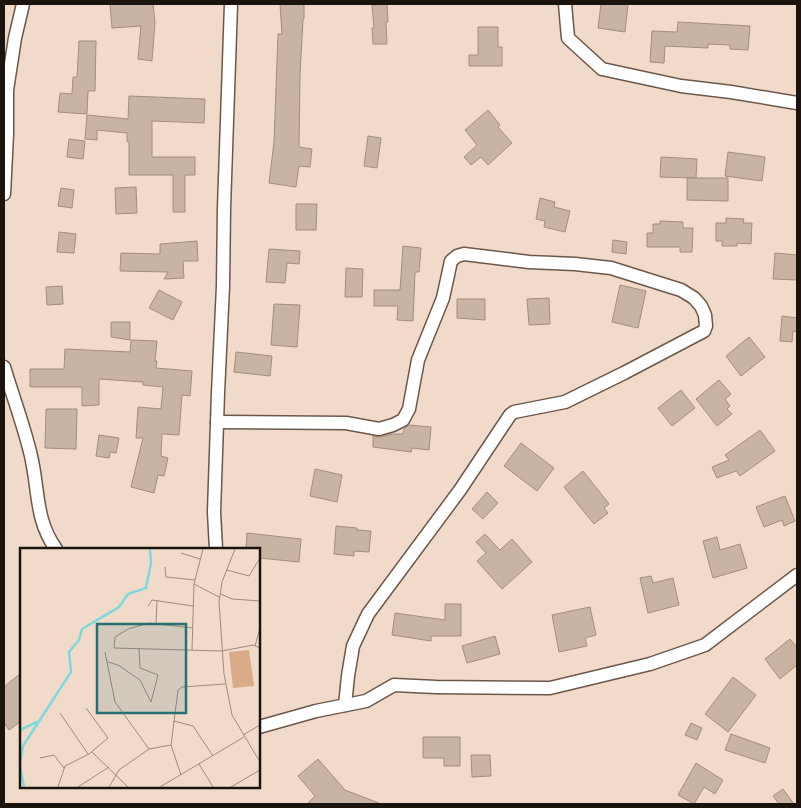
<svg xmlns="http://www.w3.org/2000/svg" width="801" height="808" viewBox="0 0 801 808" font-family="Literata,serif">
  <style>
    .building { fill: #c9b4a4; stroke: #a28d7e }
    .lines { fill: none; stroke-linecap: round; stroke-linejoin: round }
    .minor-casing { stroke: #6b584a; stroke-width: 15 }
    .minor { stroke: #fff; stroke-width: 12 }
    .inset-river { fill: none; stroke: #7ddadc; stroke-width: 2.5 }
    .inset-road { fill: none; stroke: #9b8b7f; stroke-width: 1 }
    .view { fill: #267173; fill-opacity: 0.15; stroke: #267173; stroke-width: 2.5 }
    .inset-edge { fill: none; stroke: #1b140e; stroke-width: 2.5 }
  </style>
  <rect width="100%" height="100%" fill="#f1daca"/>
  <g class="building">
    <path d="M110 4H153L155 22 152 61 138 59 141 26 112 28Z"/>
    <path d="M280 4H304V19H303L300 75 299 147 312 149 310 167 299 166 296 187 269 183 274 142 278 34H282Z"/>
    <path d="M387 4 388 22H386L387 44H373L372 28H374L372 5Z"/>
    <path d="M601 4H628L625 32 598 28Z"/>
    <path d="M678 22 750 26 748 50 730 49V45L708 44V48L665 46 664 63 650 62 652 31 677 32Z"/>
    <path d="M478 27H498V47H502V66H469V55H478Z"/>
    <path d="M79 41H96L95 91H88L87 114 58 112 60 93 72 94 73 77H77Z"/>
    <path d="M129 96 205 99 204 123 152 121V157H195V175H185V212H173V175H129V142H127V133L97 130V140L85 139 87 115 128 119Z"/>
    <path d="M488 110 500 125 498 127 512 143 488 165 481 157 471 165 464 157 477 145 465 130Z"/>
    <path d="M368 136 381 138 377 168 364 166Z"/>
    <path d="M69 139 85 141 83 159 67 157Z"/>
    <path d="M728 152 765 157 762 181 725 176Z"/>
    <path d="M661 157 697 159 696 178 660 177Z"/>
    <path d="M687 178H728V201L687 200Z"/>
    <path d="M136 187 137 213 116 214 115 188Z"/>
    <path d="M61 188 74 190 72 208 58 206Z"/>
    <path d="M540 198 555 202 554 207 570 211 565 232 544 227 545 221 536 219Z"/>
    <path d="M296 204H317L316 230H296Z"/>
    <path d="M726 218 744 219 743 223H752L751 244 737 243V246H722V241H716V223H726Z"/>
    <path d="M660 221 683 222V228H693L692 252H680V247H647V233H653V224H660Z"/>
    <path d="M59 232 76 234 74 253 57 252Z"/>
    <path d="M613 240 627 242 626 254 612 252Z"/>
    <path d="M197 241 198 261H183L184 278 164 279 168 272 120 271 121 253 160 254V244Z"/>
    <path d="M403 246 421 248 419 272H415L413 321 397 320 398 306H374V290H400Z"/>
    <path d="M269 249 300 251 299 264 287 263 285 283 266 282Z"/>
    <path d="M775 253 797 255V280L773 279Z"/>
    <path d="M346 268 363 269 362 297H345Z"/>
    <path d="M620 285 646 291 638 328 612 322Z"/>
    <path d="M62 286 63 304 47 305 46 287Z"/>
    <path d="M159 290 182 302 173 320 149 308Z"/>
    <path d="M549 298 550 324 529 325 527 299Z"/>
    <path d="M457 299H485V320L457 318Z"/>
    <path d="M274 304 300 305 297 347 271 345Z"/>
    <path d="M782 316 797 318V332L793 331 792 342 780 341Z"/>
    <path d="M111 322H130V340L111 337Z"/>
    <path d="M749 337 765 357 741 376 726 356Z"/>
    <path d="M131 340 157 341 155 361H157L156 368 192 371 190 396 182 395 179 435 162 434 161 456 168 458 164 476 158 475 154 493 131 487 143 438H136L138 407 161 409 163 387 143 385V382L99 379V405L82 406V387H30V369H64L65 349 130 352Z"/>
    <path d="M236 352 272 356 270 376 234 372Z"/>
    <path d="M719 380 731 394 725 399 730 406 727 409 732 414 717 426 696 399Z"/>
    <path d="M681 390 695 408 672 426 658 408Z"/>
    <path d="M46 409H77L76 449 45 448Z"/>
    <path d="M409 425 431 427 429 450 412 448 411 452 373 447V436L381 437 392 434H403L404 429Z"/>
    <path d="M760 430 775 451 740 476 736 471 717 478 712 467 729 460 725 455Z"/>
    <path d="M99 435 119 438 116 453 110 452 109 458 96 456Z"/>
    <path d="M521 443 554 468 537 491 504 466Z"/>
    <path d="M315 469 342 475 337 502 310 496Z"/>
    <path d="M583 471 609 504 604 508 608 513 594 524 564 487Z"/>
    <path d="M487 492 498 503 483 519 472 509Z"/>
    <path d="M785 496 795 521 784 526 782 520 764 527 756 507Z"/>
    <path d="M336 526 357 528V530L371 531 369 552 354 551V556L334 554Z"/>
    <path d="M247 533 301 539 299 562 259 558V549H246Z"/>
    <path d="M485 534 500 550 512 539 532 562 502 589 477 561 486 553 476 542Z"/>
    <path d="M717 537 720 550 740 544 747 568 713 578 703 541Z"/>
    <path d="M651 576 653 583 673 578 679 605 648 613 640 578Z"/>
    <path d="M445 604H461V636H431V641L392 635 395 613 445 620Z"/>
    <path d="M590 607 596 635 585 638 587 646 559 652 552 615Z"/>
    <path d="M495 636 500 654 467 663 462 646Z"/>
    <path d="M790 639 797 647V665L780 679 765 659Z"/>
    <path d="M21 673V721L9 730 4 723V687Z"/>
    <path d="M733 677 756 695 728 732 705 714Z"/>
    <path d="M691 723 702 728 697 740 685 735Z"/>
    <path d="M731 734 770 748 765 763 725 750Z"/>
    <path d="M423 737H460V766H444V758H423Z"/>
    <path d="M471 755H490L491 776 472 777Z"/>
    <path d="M318 759 345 790 379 803V804H307L315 796 298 776Z"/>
    <path d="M696 763 723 780 715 794 704 787 694 804 678 795Z"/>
    <path d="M783 789 794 804H779L773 796Z"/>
  </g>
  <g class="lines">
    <g class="minor-casing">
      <g id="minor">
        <path d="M565 4 568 38 602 69 681 86 731 92 797 103"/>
        <path d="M4 194 7 134V90L15 38 23 4"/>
        <path d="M4 367C13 397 24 426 31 456 39 490 35 520 56 549"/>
        <path d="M217 422 346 423 379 429 393 425 403 420 409 409 418 360 443 298 451 261 457 256 464 254 529 262 575 264 611 268 665 285 681 290 694 298 701 306 705 315 706 326 704 331 624 373 565 402 514 412 510 415 460 490 368 614 353 646 348 676 345 705"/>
        <path d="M216 549 214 512 218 393 223 286 224 208 231 4"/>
        <path d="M259 727 316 711 366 701 394 685 436 687 550 688 650 664 705 645 797 575"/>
      </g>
    </g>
    <use href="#minor" class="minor"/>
  </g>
  <g transform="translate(20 548)">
    <rect width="240" height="240" fill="#f1daca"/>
    <path d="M229 102 234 138 213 140 209 104Z" fill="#daab88"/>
    <path class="inset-river" d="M0 182 17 174M0 215 3 198 51 124 49 104 59 92 62 81 99 59 108 46 126 40 131 15 130 1M0 218 4 239"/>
    <path class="inset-road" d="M215 1 202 34 199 54 204 126 212 167 240 214M161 5 180 11M145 19 146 29 175 32M207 22 229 28 240 10M174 36 199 49M201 46 212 51 240 53M128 58 132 52 173 58M136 75 137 52M173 80 129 75 108 81 95 89 94 100 202 103 233 97 240 100M235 98 240 80M172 102 174 36 183 1M85 104 95 154 129 201 99 222 89 239M88 114 98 117 120 132 131 154 138 127 120 120 119 100M40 165 68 206M154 173 173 178 193 208M223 187 240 177M129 201 151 197M72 204 108 239M20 210 34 207 44 220M179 216 193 239M161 227 151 197 158 142 162 139 205 136M38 239 45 218 69 206 88 190 66 160M58 239 89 219M140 239 224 189M211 239 240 222"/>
    <path class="view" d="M77 76H166V165H77Z"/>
    <rect width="240" height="240" class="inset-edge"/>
  </g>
  <rect width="801" height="808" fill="none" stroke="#1b140e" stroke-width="10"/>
</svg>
